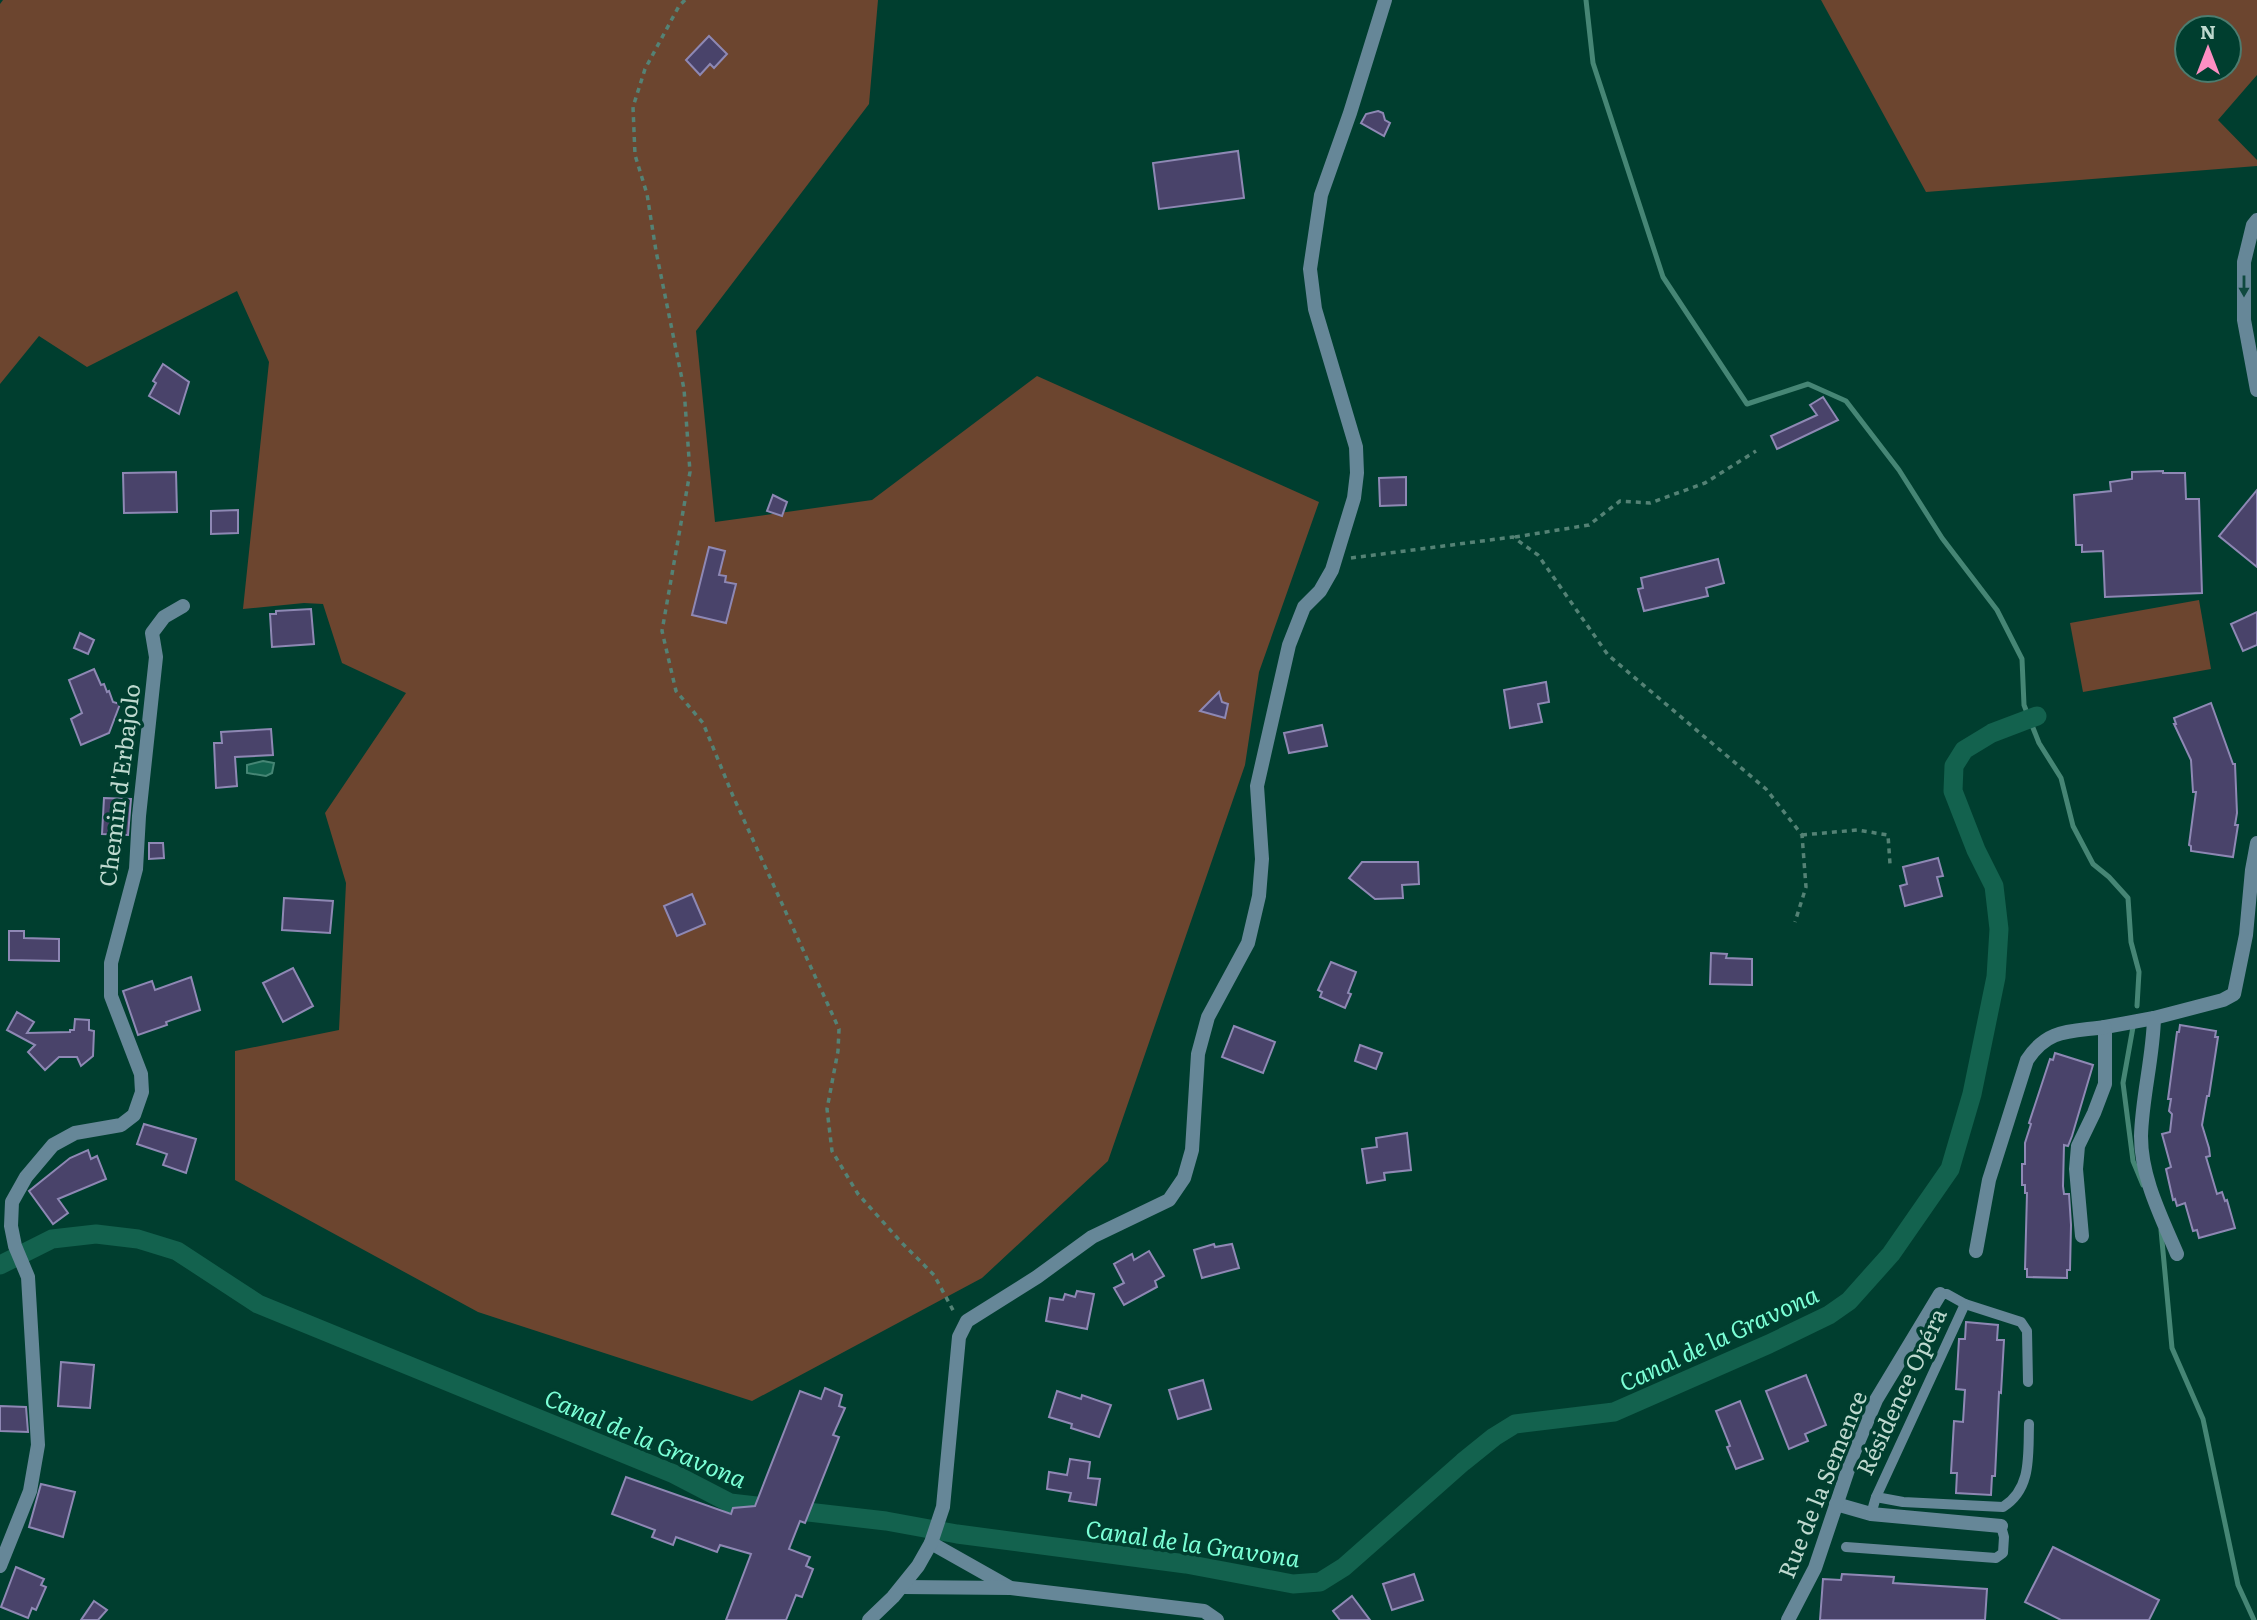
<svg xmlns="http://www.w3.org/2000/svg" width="2257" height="1620" viewBox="0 0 2257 1620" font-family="Literata,serif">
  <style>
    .green { fill: #6c452f; fill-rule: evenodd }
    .water { fill: #13624e; stroke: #468675; stroke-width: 2 }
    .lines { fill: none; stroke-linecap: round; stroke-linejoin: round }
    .stream { stroke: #468675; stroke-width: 5 }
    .canal { stroke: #13624e; stroke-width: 19 }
    .building { fill: #49436a; stroke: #8e88b4; stroke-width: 2 }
    .path { stroke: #548275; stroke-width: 3.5; stroke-dasharray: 5 5; stroke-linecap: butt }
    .service { stroke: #668798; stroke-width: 10 }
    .minor { stroke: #668798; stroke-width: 14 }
    .oneway { fill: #0f493f }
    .labels { text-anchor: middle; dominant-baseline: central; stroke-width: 7; stroke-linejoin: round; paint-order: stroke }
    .street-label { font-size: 23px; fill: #bed9cf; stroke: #003e2f }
    .water-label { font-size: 24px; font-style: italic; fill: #7bffd6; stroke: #003e2f }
  </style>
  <rect width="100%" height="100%" fill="#003e2f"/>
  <g class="green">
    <path d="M3 0H878L869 104 696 331 715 522 872 500 1037 376 1319 502 1259 672 1245 765 1108 1161 982 1278 752 1401 478 1312 235 1180V1051L339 1030 346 883 325 813 406 693 342 663 323 604 304 603 243 609 269 362 237 291 87 367 39 336 0 384V4Z"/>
    <path d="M1821 0H2257V75L2218 120 2257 160V166L1926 192ZM2229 28V70H2187V28Z"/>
    <path d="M2199 600 2211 669 2083 692 2070 623Z"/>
  </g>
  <path class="water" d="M263 761 274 763 272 773 266 776 247 773V765Z"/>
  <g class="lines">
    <g class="stream">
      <path d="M1586 0 1593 63 1663 277 1747 404 1808 384 1846 401 1899 470 1942 538 1997 610 2022 659 2024 705 2039 743 2061 778 2073 826 2093 864 2109 877 2128 898 2131 942 2139 972 2137 1006"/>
      <path d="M2133 1027 2123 1083 2133 1161 2143 1185"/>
      <path d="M2161 1230 2172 1348 2203 1419 2238 1585 2254 1620"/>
    </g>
    <path class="canal" d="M0 1265 52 1239 96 1234 138 1239 177 1251 258 1304 674 1474 730 1503 886 1521 957 1534 1186 1564 1293 1584 1320 1582 1344 1567 1463 1462 1494 1437 1515 1424 1614 1412 1769 1344 1829 1315 1849 1301 1891 1254 1950 1169 1972 1094 1996 977 1999 929 1994 886 1976 850 1953 791 1954 766 1964 750 1992 733 2037 716"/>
  </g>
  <g class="building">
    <path d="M709 36 727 54 714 68 710 64 700 75 686 60Z"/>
    <path d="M1378 111 1383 113 1385 120 1390 123 1384 136 1361 123 1366 114Z"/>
    <path d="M1238 151 1244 198 1159 209 1153 163Z"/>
    <path d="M163 364 189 382 179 414 149 396 156 383 153 381Z"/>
    <path d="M1823 397 1838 420 1777 449 1771 436 1817 415 1810 405Z"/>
    <path d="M2163 471V473H2185L2186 499H2199L2202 593 2105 597 2103 551 2082 552V545H2076L2074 495 2111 491 2110 482 2132 479V472Z"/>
    <path d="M176 472 177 512 124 513 123 473Z"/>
    <path d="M1406 477V505L1380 506 1379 478Z"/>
    <path d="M2257 490V567L2219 536Z"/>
    <path d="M773 495 787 502 782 516 767 511Z"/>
    <path d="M238 510V533L211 534V511Z"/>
    <path d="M709 547 725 551 719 575 726 576 725 582 736 584 726 623 692 615Z"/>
    <path d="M1718 559 1724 583 1706 588 1708 596 1644 611 1638 589 1643 588 1641 578Z"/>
    <path d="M311 609 314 644 272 647 270 614H276V611Z"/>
    <path d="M2257 612V645L2243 651 2231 624Z"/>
    <path d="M80 633 94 640 88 654 74 648Z"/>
    <path d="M94 669 101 685 104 684 107 692 109 691 113 702 120 704 109 733 81 745 71 719 82 713 69 680Z"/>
    <path d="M1546 682 1549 702 1538 704 1542 722 1510 728 1504 690Z"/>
    <path d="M1219 692 1222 702 1228 704 1225 718 1200 711Z"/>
    <path d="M2211 703 2233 764H2235L2237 813 2235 825H2238L2233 857 2191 851V846L2189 845 2196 792H2193L2191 760 2174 724H2176L2174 718Z"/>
    <path d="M1322 725 1327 746 1289 753 1284 733Z"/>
    <path d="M271 729 273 755 235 757 237 786 216 788 214 743H222L221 732Z"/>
    <path d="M104 798 131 799 128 835 102 834Z"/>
    <path d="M149 843H163L164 858 149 859Z"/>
    <path d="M1938 858 1943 876 1937 877 1942 896 1905 906 1900 886 1907 884 1903 867Z"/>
    <path d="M1362 862H1418L1419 884 1402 885 1403 898 1375 899 1349 878Z"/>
    <path d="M692 894 705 924 677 936 664 906Z"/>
    <path d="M284 898 333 901 330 933 282 930Z"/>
    <path d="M9 931H24V938L59 939V961L9 960Z"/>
    <path d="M1711 953 1727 954 1726 958 1752 959V985L1710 984Z"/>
    <path d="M1331 962 1356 972 1348 993 1351 994 1345 1008 1320 997 1322 992 1318 990Z"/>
    <path d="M293 968 313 1006 283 1022 263 983Z"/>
    <path d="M191 977 200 1010 166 1022 167 1025 138 1035 123 991 152 981 155 990Z"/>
    <path d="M17 1012 34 1022 27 1033 70 1032V1030H74L75 1019 89 1020V1030L94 1031 93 1056 81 1066 77 1057H59L45 1070 28 1052 35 1045 7 1030Z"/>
    <path d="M2180 1025 2216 1031 2215 1037H2218L2209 1096H2207L2202 1125 2209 1148 2210 1156 2206 1157 2217 1194 2222 1192 2225 1201 2227 1200 2235 1228 2199 1238 2197 1230 2193 1231 2185 1203 2177 1206 2175 1199 2173 1200 2166 1169 2171 1167 2162 1134 2170 1132 2172 1114 2169 1111 2171 1099H2168L2177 1032H2179Z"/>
    <path d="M1234 1026 1275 1042 1263 1073 1222 1057Z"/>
    <path d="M1360 1045 1382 1053 1376 1069 1355 1061Z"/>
    <path d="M2055 1053 2093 1065 2072 1136 2068 1146 2064 1145 2063 1186 2064 1194H2069L2071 1225 2070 1270H2067V1278L2027 1277V1269H2025L2027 1193H2025V1185H2022V1164H2025V1143L2031 1124 2029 1123 2050 1059 2053 1060Z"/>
    <path d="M144 1124 196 1139 186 1173 163 1165 167 1154 137 1144Z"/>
    <path d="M1407 1133 1411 1170 1384 1173 1385 1180 1367 1183 1362 1149 1377 1147 1376 1138Z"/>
    <path d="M88 1150 91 1159 97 1156 106 1179 58 1199 68 1213 53 1224 29 1191 70 1158Z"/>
    <path d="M1214 1244 1215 1247 1232 1244 1239 1268 1202 1278 1194 1250Z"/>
    <path d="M1149 1251 1164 1276 1155 1281 1157 1287 1124 1305 1114 1288 1124 1283 1114 1264 1132 1254 1134 1260Z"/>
    <path d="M1077 1291 1094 1294 1087 1329 1046 1321 1050 1298 1063 1300 1065 1294 1075 1297Z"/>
    <path d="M1966 1322 1998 1325 1997 1340H2004L2001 1393 1999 1392 1995 1476H1992L1991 1495 1956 1493 1957 1473H1951L1954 1421 1963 1422 1965 1390 1956 1389 1959 1339H1965Z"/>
    <path d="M61 1362 94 1365 90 1408 58 1406Z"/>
    <path d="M1806 1375 1826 1425 1805 1434 1808 1441 1789 1449 1766 1391Z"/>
    <path d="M1203 1380 1211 1409 1178 1419 1169 1390Z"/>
    <path d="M825 1388 842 1395 839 1406 845 1408 833 1435 839 1437 805 1523 800 1521 789 1549 810 1557 806 1566 813 1569 802 1597 796 1595 786 1620H726L751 1554 720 1545 717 1552 676 1537 673 1545 652 1537 655 1530 612 1514 626 1477 731 1514 733 1508 755 1506 800 1391 821 1399Z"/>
    <path d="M1057 1391 1081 1399 1082 1395 1111 1405 1099 1437 1071 1428 1072 1424 1049 1417Z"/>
    <path d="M1740 1401 1763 1459 1736 1469 1727 1447 1730 1446 1716 1411Z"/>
    <path d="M0 1406 26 1407 28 1432 0 1431Z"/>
    <path d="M1070 1459 1090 1462 1088 1478 1100 1479 1096 1505 1069 1501 1071 1493 1047 1489 1049 1472 1067 1475Z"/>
    <path d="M41 1484 75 1492 63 1537 29 1527Z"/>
    <path d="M2053 1547 2159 1600 2149 1620H2061L2025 1602Z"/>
    <path d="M16 1567 44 1579 41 1585 46 1587 36 1610 32 1608 28 1618 1 1607Z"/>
    <path d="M1414 1574 1423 1600 1392 1610 1383 1584Z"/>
    <path d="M1842 1574 1894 1577 1893 1583 1987 1589 1985 1620H1820L1823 1579 1841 1580Z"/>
    <path d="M1352 1596 1370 1620H1340L1333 1611Z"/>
    <path d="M94 1601 107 1610 98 1620H81Z"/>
  </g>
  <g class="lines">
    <g class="path">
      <path d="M685 0 679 6 645 69 633 107 635 155 647 194 656 251 684 389 690 472 662 631 676 691 703 723 733 796 839 1029 838 1051 827 1109 832 1151 858 1194 901 1242 934 1275 954 1312"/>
      <path d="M1515 537 1589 525 1620 501 1650 503 1705 483 1756 451"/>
      <path d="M1351 558 1513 537 1538 555 1608 655 1766 789 1802 835 1806 887 1795 922"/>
      <path d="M1802 835 1857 830 1888 835 1890 864"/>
    </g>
    <g class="service">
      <path d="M1940 1294H1947L1965 1304 2021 1322 2027 1331 2028 1382"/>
      <path d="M1876 1497 1903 1502 2003 1507C2032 1489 2028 1455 2029 1424"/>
      <path d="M1871 1514 1876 1497 1965 1304"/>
      <path d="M1846 1547 1996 1558 2003 1553 2004 1537 2001 1526"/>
    </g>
    <g class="minor">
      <path d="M2257 220 2253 225 2244 262V320L2257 390"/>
      <path d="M2082 1236 2076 1169 2078 1146 2094 1113 2105 1084V1027L2154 1018"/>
      <path d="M1976 1251 1989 1180 2027 1060C2048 1028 2070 1032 2105 1027"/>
      <path d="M2177 1254C2161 1216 2141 1178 2141 1136 2142 1097 2153 1058 2154 1018L2223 1000 2234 994 2246 935 2252 870 2257 843"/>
      <path d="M1836 1504 1871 1514 2001 1526"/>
      <path d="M931 1543 1009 1587"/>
      <path d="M0 1566 30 1491 38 1445 28 1277 15 1246 11 1226 12 1202 26 1177 53 1145 75 1133 121 1125 134 1115 142 1092 141 1074 111 996V963L136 869 139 816 156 657 152 633 164 617 183 606"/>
      <path d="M903 1587 1011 1588 1204 1611 1217 1620"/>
      <path d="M869 1620 893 1597 918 1566 931 1543 943 1507 959 1337 967 1321 1037 1277 1092 1237 1169 1200 1184 1178 1192 1150 1198 1054 1208 1017 1248 943 1259 896 1262 859 1257 786 1289 645 1304 607 1320 591 1332 570 1354 498 1357 473 1356 447 1315 309 1310 269 1321 195 1350 113 1385 0"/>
      <path d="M1788 1620 1815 1568 1854 1452 1876 1400 1940 1294"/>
    </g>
  </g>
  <defs><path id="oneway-solid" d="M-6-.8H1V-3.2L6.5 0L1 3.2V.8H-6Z" transform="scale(1.75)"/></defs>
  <use class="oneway" href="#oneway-solid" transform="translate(2244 286) rotate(90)"/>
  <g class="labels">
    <g class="street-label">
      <text transform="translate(118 785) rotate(-83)">Chemin d'Erbajolo</text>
      <text transform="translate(1900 1391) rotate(-65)">Résidence Opéra</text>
      <text transform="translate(1821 1484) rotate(-68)">Rue de la Semence</text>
    </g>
    <g class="water-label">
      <text transform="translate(1718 1337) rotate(-25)">Canal de la Gravona</text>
      <text transform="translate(646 1437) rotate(23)">Canal de la Gravona</text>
      <text transform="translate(1193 1542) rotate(8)">Canal de la Gravona</text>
    </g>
  </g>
  <g transform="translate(2208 49)"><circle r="33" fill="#003e2f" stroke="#4c7c6f" stroke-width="2"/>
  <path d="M0-5L12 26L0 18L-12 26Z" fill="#fc8fc3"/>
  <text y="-10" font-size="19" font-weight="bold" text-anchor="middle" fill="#bed9cf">N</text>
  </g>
</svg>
